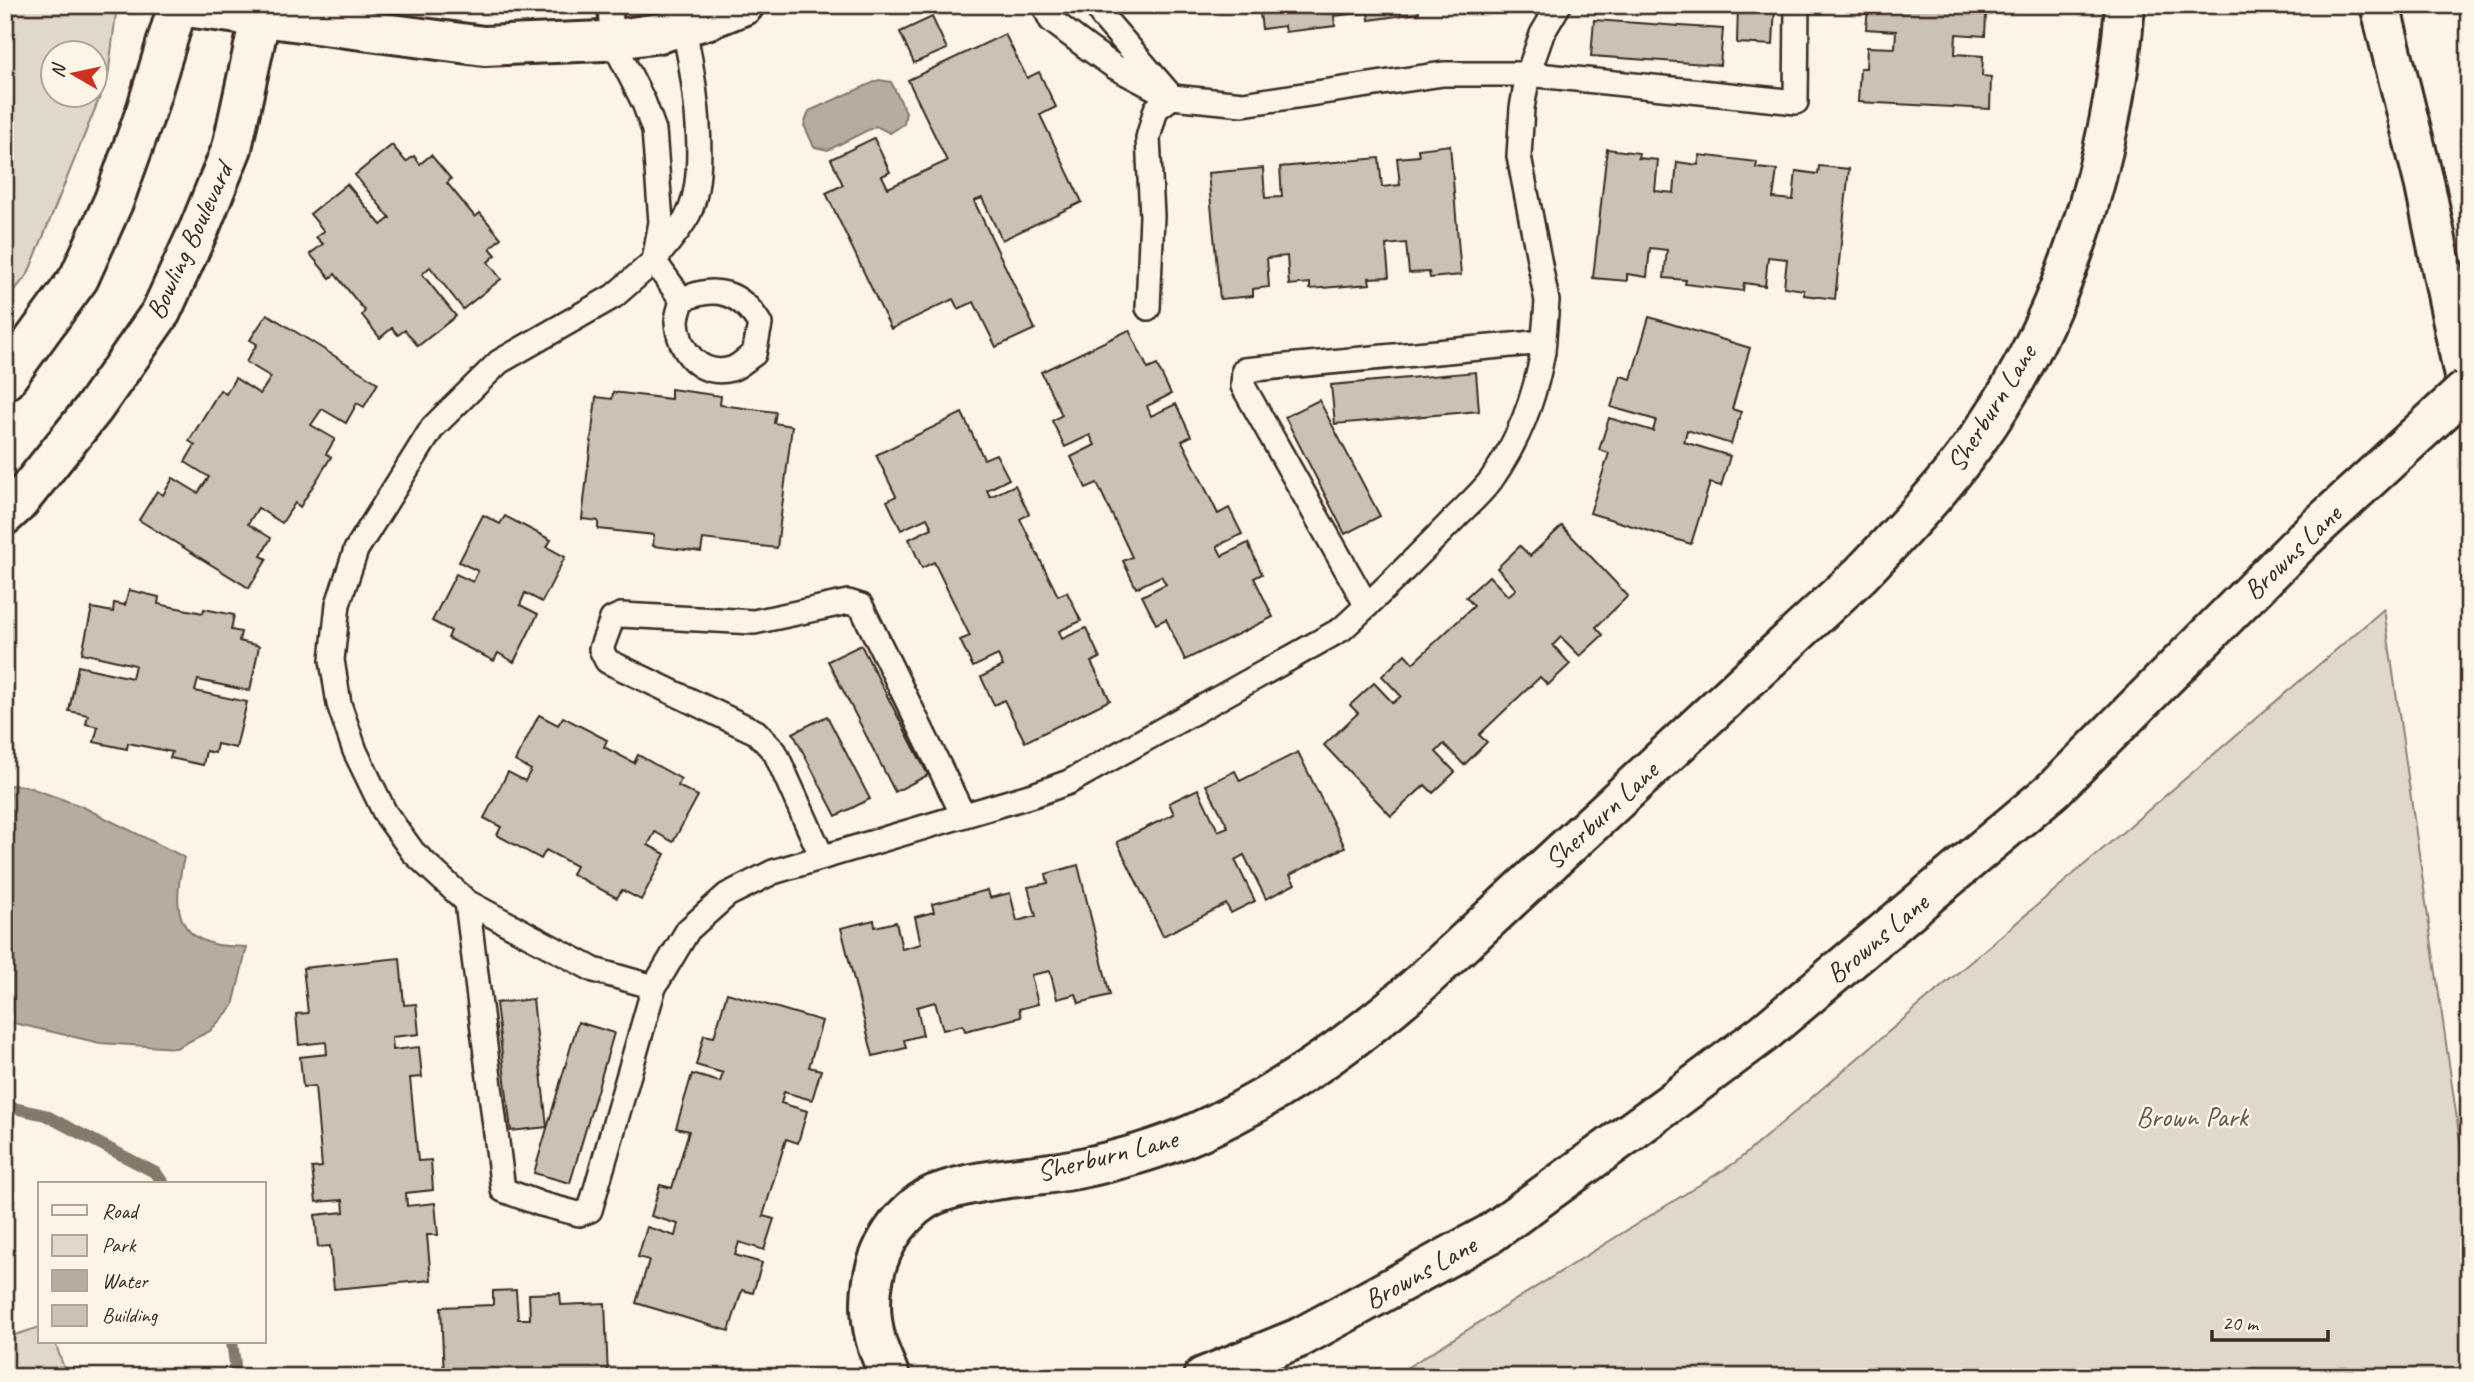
<svg xmlns="http://www.w3.org/2000/svg" width="2474" height="1382" viewBox="0 0 2474 1382" font-family="Caveat,sans-serif">
  <style>
    .green { fill: #e0d8c8; stroke: #8e8173; stroke-width: 2; fill-rule: evenodd }
    .water { fill: #b7ad9e; stroke: #85796b; stroke-width: 2 }
    .lines { fill: none; stroke-linecap: round; stroke-linejoin: round }
    .stream { stroke: #85796b; stroke-width: 12 }
    .building { fill: #ccc2b3; stroke: #3b2a1e; stroke-width: 2 }
    .service-casing { stroke: #3b2a1e; stroke-width: 28 }
    .minor-casing { stroke: #3b2a1e; stroke-width: 44 }
    .tertiary-casing { stroke: #3b2a1e; stroke-width: 44 }
    .motorway-casing { stroke: #3b2a1e; stroke-width: 44 }
    .service { stroke: #fcf5e5; stroke-width: 23 }
    .minor { stroke: #fcf5e5; stroke-width: 38 }
    .tertiary { stroke: #fcf5e5; stroke-width: 38 }
    .motorway { stroke: #fcf5e5; stroke-width: 38 }
    .tertiary-bridge-casing { stroke: #3b2a1e; stroke-width: 44; stroke-linecap: butt }
    .tertiary-bridge { stroke: #fcf5e5; stroke-width: 38 }
    .labels { text-anchor: middle; dominant-baseline: central; stroke-width: 5; stroke-linejoin: round; paint-order: stroke }
    .street-label { font-size: 28px; fill: #3b2a1e; stroke: #fcf5e5 }
    .park-label { font-size: 28px; fill: #645648; stroke: #fcf5e5 }
  </style>
  <rect width="100%" height="100%" fill="#fcf5e5"/>
  <filter id="ink" filterUnits="userSpaceOnUse"><feTurbulence type="fractalNoise" baseFrequency=".0143" numOctaves="2"/><feDisplacementMap in="SourceGraphic" scale="14" xChannelSelector="R" yChannelSelector="G"/><feConvolveMatrix kernelMatrix="1 2 1 2 8 2 1 2 1" color-interpolation-filters="sRGB"/></filter>
  <g filter="url(#ink)">
    <g class="green">
      <path d="M5 5H117L108 77 28 274 5 302ZM52 52H94V94H52Z"/>
      <path d="M2384 609 2469 1204V1377H1392L1736 1162Z"/>
      <path d="M40 1327V1342H55L67 1377H5V1338Z"/>
    </g>
    <g class="water">
      <path d="M879 80 891 82 906 112 904 124 890 133 876 126 828 150 814 147 804 125 809 111Z"/>
      <path d="M5 785 25 786 81 806 184 857C176 891 169 934 214 944 224 947 236 946 247 947L233 1006 210 1031 176 1048 100 1043 5 1021Z"/>
    </g>
    <g class="lines">
      <g class="stream">
        <path d="M5 1106 45 1115 156 1173 164 1184"/>
        <path d="M231 1377 235 1364 232 1342"/>
      </g>
    </g>
    <g class="building">
      <path d="M1259 5H1418L1419 13 1369 20 1368 12 1334 16 1335 26 1285 32 1284 26 1262 29Z"/>
      <path d="M1738 5H1775L1773 45 1737 43Z"/>
      <path d="M1861 5H1992L1991 15H1986L1985 36 1956 34 1955 54 1983 56 1982 76 1991 77 1990 109 1858 102 1860 68H1866L1867 47 1895 48 1896 31 1866 29 1868 9 1860 8Z"/>
      <path d="M932 17 947 49 914 63 900 32Z"/>
      <path d="M1594 20 1723 29 1720 65 1591 56Z"/>
      <path d="M1005 34 1027 78 1039 72 1056 107 1040 115 1082 202 1002 240 982 198 974 201 1035 329 996 347 974 302 958 309 953 299 891 329 826 193 843 185 831 159 874 138 890 172 882 176 888 188 947 161 908 80Z"/>
      <path d="M392 145 406 162 414 156 420 164 431 155 451 179 447 183 475 217 480 213 501 238 490 248 496 255 488 262 501 279 463 309 430 267 422 274 456 316 418 346 405 330 398 335 392 328 380 338 362 315 365 311 335 274 330 278 310 254 323 244 316 237 324 231 310 214 347 184 381 225 390 218 355 175Z"/>
      <path d="M1450 145 1461 275 1430 278 1429 272 1409 273 1406 243 1386 245 1389 277 1369 278 1370 284 1310 289V283L1289 285 1287 256 1267 258 1269 287 1253 289V296L1220 299 1208 173 1263 168 1265 198 1282 197 1280 167 1379 158 1382 187 1400 185 1397 158 1419 156 1418 149Z"/>
      <path d="M1607 149 1639 153 1638 158 1658 160 1655 191 1674 193 1677 162 1698 165 1700 155 1757 162 1756 168 1777 170 1773 198 1793 200 1796 171 1818 174 1819 166 1849 169 1835 299 1804 295V290L1784 287 1787 259 1768 257 1765 286 1744 283 1743 291 1685 284 1686 280 1664 278 1667 250 1650 248 1647 277 1627 274V281L1593 278Z"/>
      <path d="M267 314 378 383 364 407 357 403 346 423 322 409 311 425 335 439 326 454 331 457 300 507 295 503 282 523 258 508 248 524 271 538 261 556 267 559 249 588 139 520 157 491 163 495 173 478 198 493 209 477 185 462 195 445 189 441 220 390 226 394 235 378 260 394 271 377 246 362 257 344 250 340Z"/>
      <path d="M1649 317 1750 348 1732 409 1741 412 1731 444 1687 430 1684 442 1730 456 1721 486 1710 483 1691 544 1590 513 1609 453 1599 450 1609 418 1653 431 1656 420 1611 407 1621 376 1631 379Z"/>
      <path d="M1129 330 1148 369 1157 365 1171 394 1147 406 1151 416 1176 404 1191 436 1182 441 1218 514 1229 508 1242 534 1217 546 1222 556 1248 543 1262 574 1254 578 1273 617 1185 660 1166 619 1156 624 1142 596 1166 584 1161 576 1136 588 1123 561 1132 557 1097 483 1086 488 1071 457 1095 445 1090 435 1065 447 1052 421 1062 415 1041 372Z"/>
      <path d="M1476 372 1479 411 1335 424 1331 385Z"/>
      <path d="M671 389 721 396 720 405 776 412 774 423 792 426 777 548 703 539 701 552 653 546 654 535 598 529V521L582 519 596 397 612 399 613 392 671 399Z"/>
      <path d="M1319 400 1380 516 1345 534 1285 417Z"/>
      <path d="M962 413 984 459 996 454 1009 479 987 490 990 497 1015 485 1029 514 1020 519 1058 596 1067 592 1081 621 1059 631 1062 639 1086 628 1100 658 1091 662 1110 700 1025 742 1004 700 994 705 981 677 1003 666 998 655 973 667 960 640 970 636 934 562 922 568 909 539 932 528 927 518 901 530 887 501 896 496 876 455Z"/>
      <path d="M483 515 500 524 505 516 551 540 547 547 565 557 542 602 525 593 520 605 538 614 514 662 498 653 494 661 448 638 451 631 432 621 456 574 473 582 478 571 459 562Z"/>
      <path d="M1562 526 1628 596 1596 627 1603 635 1580 656 1561 637 1553 645 1570 664 1548 685 1540 677 1479 735 1487 742 1464 765 1444 744 1436 752 1455 772 1433 793 1425 785 1391 816 1324 745 1358 713 1350 705 1374 683 1393 703 1401 696 1382 676 1405 654 1413 663 1474 606 1466 597 1489 576 1508 596 1516 589 1497 568 1520 546 1530 556Z"/>
      <path d="M129 590 159 597 158 604 203 613 204 609 234 615 231 630 241 632 239 641 259 646 250 691 198 680 195 691 247 702 236 748 217 744 215 753 206 751 203 765 170 758 172 752 128 743 127 749 94 742 98 727 86 724 88 715 69 711 78 666 132 678 135 665 82 653 92 608 113 612 114 603 125 605Z"/>
      <path d="M861 645 928 775 895 792 828 661Z"/>
      <path d="M539 715 558 725 563 717 607 740 604 747 634 763 638 755 681 779 678 786 698 796 673 842 655 832 648 845 665 854 641 900 622 890 617 898 572 874 576 866 546 850 541 859 497 835 501 827 484 818 508 772 525 781 531 770 515 761Z"/>
      <path d="M827 716 870 799 836 816 793 733Z"/>
      <path d="M1298 752 1345 847 1290 875 1295 884 1266 899 1244 855 1235 860 1255 901 1231 913 1226 904 1163 936 1117 842 1174 814 1169 803 1198 789 1218 831 1228 827 1206 785 1235 771 1240 781Z"/>
      <path d="M1078 865 1110 995 1079 1003 1076 994 1057 999 1050 971 1031 975 1038 1004 1019 1009 1021 1017 965 1031 963 1025 943 1030 935 1002 917 1007 923 1035 904 1040 906 1048 873 1056 841 928 874 920 875 927 896 922 902 949 921 944 915 917 934 912 932 904 988 890 990 898 1010 893 1017 921 1036 916 1028 887 1048 883 1046 874Z"/>
      <path d="M400 958 404 1005 416 1004 419 1034 392 1037 393 1050 419 1047 422 1077 410 1078 418 1161 431 1160 433 1190 406 1193 407 1206 435 1203 438 1235H427L431 1280 334 1289 330 1246 318 1247 315 1215 344 1212 343 1200 316 1202 312 1168 322 1167 315 1086 303 1087 300 1057 327 1054 326 1042 299 1045 296 1014 308 1013 303 968Z"/>
      <path d="M727 993 822 1021 809 1067 821 1070 812 1100 784 1092 781 1103 807 1111 798 1143 786 1139 763 1216 774 1219 764 1250 739 1242 735 1255 762 1263 753 1293 742 1290 729 1331 636 1303 649 1260 638 1257 647 1227 675 1236 678 1224 651 1216 660 1185 672 1188 689 1131 676 1128 692 1074 720 1082 723 1073 696 1065 704 1035 714 1037Z"/>
      <path d="M533 999 547 1127 511 1131 496 1003Z"/>
      <path d="M578 1022 614 1033 570 1183 534 1173Z"/>
      <path d="M516 1290 518 1319H530L529 1294 560 1293 561 1305 605 1303 608 1377H444L441 1307 493 1305V1291Z"/>
    </g>
    <g class="lines">
      <g class="service-casing">
        <g id="service">
          <path d="M610 5 612 39 644 103 654 130 661 222 654 261C665 246 681 229 689 213 711 164 691 57 679 5"/>
          <path d="M1044 5 1051 20 1088 48 1115 67 1172 97 1103 17 1097 5"/>
          <path d="M682 300C715 284 741 292 760 324L754 354C747 358 739 367 731 369 700 378 678 350 677 321 677 315 681 306 682 300L654 261 614 296 499 362 433 427 356 550 338 604 332 660 339 704 355 751 385 813 413 852 467 902 594 970 654 987 688 930 727 895 773 872 1036 794 1069 782 1342 629C1379 595 1414 560 1450 523 1463 509 1479 496 1491 480 1518 442 1535 398 1543 351L1533 343 1244 370 1243 386 1367 606"/>
          <path d="M1148 308 1152 216 1148 138 1156 109 1172 97 1243 104 1443 74H1528L1796 102 1797 5"/>
          <path d="M1543 351 1547 301 1519 156 1522 108 1528 74 1542 34 1559 5"/>
          <path d="M822 857 775 752 756 732 607 661 601 649 612 619 621 615 754 622 848 602 861 606 963 815"/>
          <path d="M467 902 503 1190 541 1204 579 1214 590 1210 654 987"/>
        </g>
      </g>
      <g class="minor-casing">
        <g id="minor">
          <path d="M178 6 484 46 603 41 659 33 706 20 744 5"/>
          <path d="M890 1377C885 1364 878 1351 875 1337 866 1299 872 1259 896 1227 906 1214 921 1200 936 1194 982 1177 1030 1178 1077 1169 1116 1161 1156 1150 1193 1134 1273 1099 1348 1046 1414 989L1860 575C1900 533 1941 491 1975 443 2064 320 2114 155 2125 5"/>
        </g>
      </g>
      <g class="tertiary-casing">
        <g id="tertiary">
          <path d="M5 380 79 278 114 200 146 111 178 5"/>
          <path d="M5 515 18 503 94 408 161 312 200 227 232 148 263 5"/>
          <path d="M1203 1377 1299 1338 1490 1234 1669 1104 1764 1033 2053 790 2304 539"/>
        </g>
      </g>
      <g class="motorway-casing">
        <path id="motorway" d="M2380 5 2425 186 2469 401"/>
      </g>
      <use href="#service" class="service"/>
      <use href="#minor" class="minor"/>
      <use href="#tertiary" class="tertiary"/>
      <use href="#motorway" class="motorway"/>
      <g class="tertiary-bridge-casing">
        <path id="tertiary-bridge" d="M2304 539 2469 387"/>
      </g>
      <use href="#tertiary-bridge" class="tertiary-bridge"/>
    </g>
  </g>
  <g class="labels">
    <g class="street-label">
      <text transform="translate(189 241) rotate(-65)">Bowling Boulevard</text>
      <text transform="translate(1991 408) rotate(-58)">Sherburn Lane</text>
      <text transform="translate(2292 552) rotate(-44)">Browns Lane</text>
      <text transform="translate(1601 815) rotate(-43)">Sherburn Lane</text>
      <text transform="translate(1877 938) rotate(-40)">Browns Lane</text>
      <text transform="translate(1107 1155) rotate(-14)">Sherburn Lane</text>
      <text transform="translate(1420 1272) rotate(-29)">Browns Lane</text>
    </g>
    <g class="park-label">
      <text x="2192" y="1116">Brown Park</text>
    </g>
  </g>
  <rect width="2474" height="1382" fill="none" stroke="#fcf5e5" stroke-width="28"/>
  <rect x="14" y="14" width="2446" height="1354" fill="none" stroke="#3b2a1e" stroke-width="2.5" filter="url(#ink)"/>
  <rect x="38" y="1182" width="228" height="161" fill="#fcf5e5" stroke="#afa495" stroke-width="2"/>
  <rect x="52" y="1205" width="35" height="10" fill="#fcf5e5" stroke="#afa495" stroke-width="2"/>
  <text x="102" y="1218" font-size="21" fill="#3b2a1e">Road</text>
  <rect x="52" y="1235" width="35" height="21" fill="#e0d8c8" stroke="#afa495" stroke-width="2"/>
  <text x="102" y="1252" font-size="21" fill="#3b2a1e">Park</text>
  <rect x="52" y="1270" width="35" height="21" fill="#b7ad9e" stroke="#afa495" stroke-width="2"/>
  <text x="102" y="1288" font-size="21" fill="#3b2a1e">Water</text>
  <rect x="52" y="1305" width="35" height="21" fill="#ccc2b3" stroke="#afa495" stroke-width="2"/>
  <text x="102" y="1322" font-size="21" fill="#3b2a1e">Building</text>
  <g transform="translate(74 74) rotate(279)"><circle r="33" fill="#fcf5e5" stroke="#afa495" stroke-width="2"/>
  <path d="M0-5L12 26L0 18L-12 26Z" fill="#c8321e"/>
  <text y="-10" font-size="19" font-weight="bold" text-anchor="middle" fill="#3b2a1e">N</text>
  </g>
  <path d="M2212 1330v10h116v-10" fill="none" stroke="#3b2a1e" stroke-width="3.5"/>
  <text x="2222" y="1330" font-size="21" fill="#3b2a1e" stroke="#fcf5e5" stroke-width="5" paint-order="stroke">20 m</text>
</svg>
